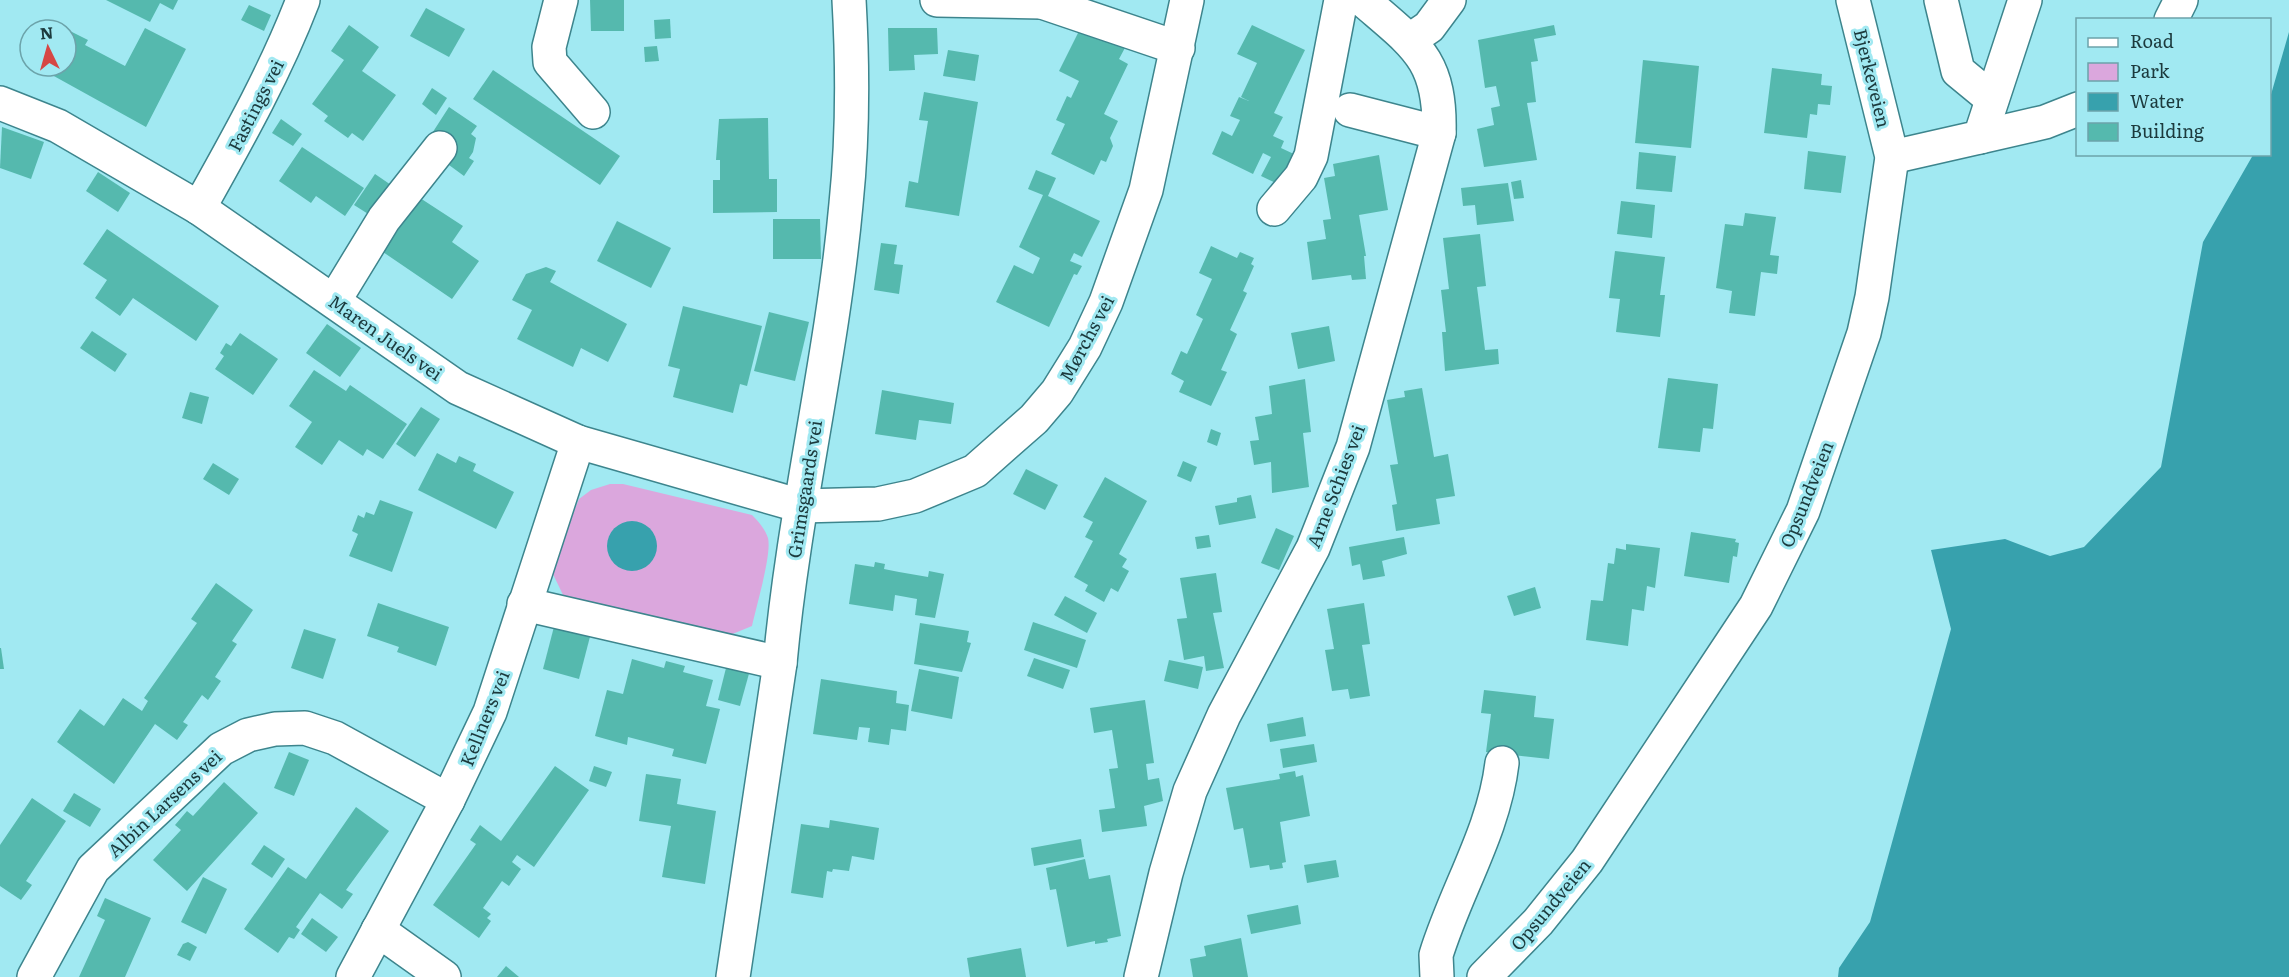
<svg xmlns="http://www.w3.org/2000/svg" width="2289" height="977" viewBox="0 0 2289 977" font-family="Literata,serif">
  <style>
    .green { fill: #dba7dd }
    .water { fill: #37a1ad }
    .building { fill: #55b9ae }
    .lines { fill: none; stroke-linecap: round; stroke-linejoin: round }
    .minor-casing { stroke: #3d858d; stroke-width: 36 }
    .minor { stroke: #fff; stroke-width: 33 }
    .labels { text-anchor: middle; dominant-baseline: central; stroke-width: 6; stroke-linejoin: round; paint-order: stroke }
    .street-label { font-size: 18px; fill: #1c3a3d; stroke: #a1e9f2 }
  </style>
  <rect width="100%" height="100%" fill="#a1e9f2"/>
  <path class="green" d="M610 484H623L752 515C759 522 765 529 768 538 772 554 756 607 752 626L713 642 565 599 550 568 579 499 591 490Z"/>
  <g class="water">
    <path d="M2289 32V977H1838L1839 968 1870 922 1951 629 1931 550 2005 539 2050 556 2084 547 2161 467 2203 242 2253 155 2270 154V98Z"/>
    <circle cx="632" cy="546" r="25"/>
  </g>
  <g class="building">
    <path d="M106 0H178L173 10 160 3 150 22Z"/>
    <path d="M590 0H624V31H591Z"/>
    <path d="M249 5 271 15 264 31 241 20Z"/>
    <path d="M426 8 465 29 449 57 410 36Z"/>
    <path d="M670 19 671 38 655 39 654 20Z"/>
    <path d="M1083 23 1127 44 1119 59 1128 64 1104 114 1118 121 1110 138 1113 146 1106 162 1101 160 1094 175 1051 154 1065 124 1056 120 1067 96 1071 98 1079 81 1059 71Z"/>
    <path d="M349 25 379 47 362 71 396 95 363 141 352 133 348 138 324 121 328 116 312 104 344 60 331 51Z"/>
    <path d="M1252 25 1305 50 1274 113 1283 117 1273 136 1284 141 1281 148 1296 155 1282 186 1261 176 1271 157 1263 153 1253 174 1212 154 1222 131 1232 136 1240 120 1230 116 1239 97 1249 101 1241 97 1257 63 1237 54Z"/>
    <path d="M1554 25 1556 35 1534 39 1538 61 1531 62 1536 102 1527 103 1537 160 1484 167 1477 129 1494 125 1491 108 1500 106 1496 86 1485 88 1478 40Z"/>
    <path d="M145 28 186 49 146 127 43 70 44 66H66V29L88 40 85 45 125 66Z"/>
    <path d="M888 28H937L938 54 914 55 915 70 889 71Z"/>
    <path d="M657 46 659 61 645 62 644 47Z"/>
    <path d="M948 50 979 55 975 81 943 76Z"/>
    <path d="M1643 60 1699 66 1691 148 1635 143Z"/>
    <path d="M1772 68 1822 74 1821 85 1832 86 1830 105 1818 104 1817 115 1810 114 1807 138 1764 133Z"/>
    <path d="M493 70 620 156 600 185 473 99Z"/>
    <path d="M432 88 447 98 436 115 422 104Z"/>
    <path d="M924 92 978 102 959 216 905 207 909 181 918 183 928 121 919 120Z"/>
    <path d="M449 107 477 126 471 134 476 138 473 152 469 158 474 161 464 176 449 165 455 156 429 138Z"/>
    <path d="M768 118 769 179H777V212L713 213V180H720V160H716L719 119Z"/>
    <path d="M281 119 302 134 293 146 272 133Z"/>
    <path d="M2 127 44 142 31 179 0 168Z"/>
    <path d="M302 147 364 188 345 216 316 196 311 203 279 181Z"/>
    <path d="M1808 151 1846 156 1841 193 1804 189Z"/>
    <path d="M1639 152 1676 156 1672 192 1636 189Z"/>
    <path d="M1379 155 1388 210 1359 215 1366 256H1364L1366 279 1352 280 1351 275 1312 280 1307 242 1326 239 1323 220 1331 219 1324 178 1335 176 1333 164Z"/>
    <path d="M1036 170 1056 178 1048 196 1100 221 1082 257 1074 253 1070 261 1082 266 1077 275 1074 274 1049 327 996 302 1014 265 1033 274 1040 258 1019 247 1043 195 1028 189Z"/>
    <path d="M98 172 130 193 118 212 86 191Z"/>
    <path d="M375 174 394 187 373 217 354 205Z"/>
    <path d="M1521 180 1524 198 1514 199 1511 182Z"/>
    <path d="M1508 183 1514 221 1477 225 1475 205 1463 206 1461 188Z"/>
    <path d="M420 198 463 226 452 242 479 261 452 299 383 252Z"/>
    <path d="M1621 201 1655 205 1652 238 1617 234Z"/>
    <path d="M1745 213 1776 217 1770 255 1779 256 1777 274 1761 272 1755 316 1729 313 1732 291 1716 288 1725 224 1743 226Z"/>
    <path d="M773 219H820L821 259H773Z"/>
    <path d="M617 221 671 248 651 288 597 261Z"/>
    <path d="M107 229 219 306 196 341 133 298 120 316 95 298 107 280 83 264Z"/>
    <path d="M1480 234 1486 286 1477 287 1485 350 1498 349 1499 364 1445 371 1442 332H1446L1441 290 1449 289 1443 238Z"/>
    <path d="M881 243 897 245 894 264 903 265 899 294 874 290Z"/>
    <path d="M1211 246 1237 258 1240 252 1254 258 1251 264 1254 266 1243 291 1247 293 1230 330 1237 334 1221 370 1227 372 1211 406 1179 392 1184 381 1171 374 1181 351 1187 354 1203 319 1196 315 1212 279 1199 273Z"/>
    <path d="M1615 251 1665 257 1660 295H1665L1660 337 1616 332 1620 299 1609 298Z"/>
    <path d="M546 267 556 271 550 282 627 324 608 362 581 348 573 367 517 339 532 310 512 300 526 274Z"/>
    <path d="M683 306 762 326 747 386 740 384 733 413 673 397 680 369 668 366Z"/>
    <path d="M769 312 809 322 795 381 754 371Z"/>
    <path d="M327 324 361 348 340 377 306 353Z"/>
    <path d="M1329 326 1335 361 1298 369 1291 333Z"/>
    <path d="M92 331 127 354 115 372 80 348Z"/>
    <path d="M240 333 278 359 253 395 215 369 224 356 220 353 226 343 231 346Z"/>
    <path d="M314 370 346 391 350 385 407 424 383 459 367 449 363 456 339 440 322 465 295 447 312 422 289 406Z"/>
    <path d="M1668 378 1718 384 1713 429 1703 428 1700 452 1658 448Z"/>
    <path d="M1305 379 1311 432 1303 433 1309 487 1272 493 1271 462 1254 465 1250 441 1259 440 1255 417 1272 414 1269 386Z"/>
    <path d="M1422 388 1434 457 1448 454 1455 496 1436 499 1440 524 1396 531 1392 505 1397 504 1390 465 1398 464 1387 400 1405 397 1404 391Z"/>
    <path d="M882 390 954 403 951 424 919 420 916 440 875 434Z"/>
    <path d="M190 392 209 397 202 424 182 418Z"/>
    <path d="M421 407 440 419 415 457 396 444Z"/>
    <path d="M1211 429 1221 433 1217 446 1207 442Z"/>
    <path d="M437 453 456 463 459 456 476 464 473 471 514 492 496 529 418 490Z"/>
    <path d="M1183 461 1197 467 1191 482 1177 476Z"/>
    <path d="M213 463 239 479 229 495 203 479Z"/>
    <path d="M1026 469 1058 485 1045 510 1013 494Z"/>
    <path d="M1105 477 1147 501 1119 554 1127 559 1122 567 1129 571 1118 592 1111 588 1104 602 1085 591 1088 585 1074 577 1093 541 1085 537 1093 522 1083 517Z"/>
    <path d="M1251 495 1256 518 1219 525 1215 506 1237 502V498Z"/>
    <path d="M380 500 413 512 392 572 349 556 358 534 352 531 358 515 364 518 366 512 374 515Z"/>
    <path d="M1276 528 1294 536 1279 570 1261 563Z"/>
    <path d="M1691 532 1736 539 1735 542 1739 543 1737 557 1733 556 1729 583 1684 576Z"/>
    <path d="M1209 535 1211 547 1197 549 1195 537Z"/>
    <path d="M1404 537 1407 554 1382 561 1385 576 1363 580 1360 564 1352 566 1349 547Z"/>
    <path d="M1626 544 1660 548 1655 588 1647 586 1644 611 1632 609 1628 646 1586 640 1591 600 1603 601 1608 563 1614 564 1616 548 1626 550Z"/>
    <path d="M875 562 885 564 884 569 899 572 928 577 929 571 944 574 935 618 915 615 917 599 895 595 893 611 849 604 855 564 874 567Z"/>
    <path d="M1216 573 1222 612 1213 613 1224 668 1206 671 1204 656 1184 660 1177 619 1187 618 1180 578Z"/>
    <path d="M216 583 253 610 232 641 237 644 215 677 221 681 208 700 202 695 183 722 188 725 177 740 155 724 114 784 57 742 80 709 104 726 123 698 142 711 148 701 144 698 197 623 191 619Z"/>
    <path d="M1535 587 1541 608 1514 616 1507 596Z"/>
    <path d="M1065 596 1097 613 1087 633 1054 615Z"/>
    <path d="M378 603 449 627 436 666 397 652 399 647 367 636Z"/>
    <path d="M1364 603 1370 644 1362 645 1370 696 1350 699 1348 689 1332 691 1325 650 1334 649 1327 609Z"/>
    <path d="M556 619 592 629 579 679 543 669Z"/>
    <path d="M1033 622 1086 640 1077 668 1024 650Z"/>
    <path d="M920 623 969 631 967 642 971 643 962 672 914 664Z"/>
    <path d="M304 629 336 639 323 679 291 668Z"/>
    <path d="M0 648H1L4 669H0Z"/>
    <path d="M1034 658 1070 670 1063 689 1027 676Z"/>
    <path d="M632 659 664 668 666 661 685 666 683 672 713 680 706 706 720 709 706 764 672 756 674 749 628 737 627 745 595 736 607 690 623 694Z"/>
    <path d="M1169 660 1203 667 1198 689 1164 681Z"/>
    <path d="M727 664 750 670 740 706 718 700Z"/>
    <path d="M919 669 959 677 952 719 911 711Z"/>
    <path d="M821 679 897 691 896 703 909 705 906 731 891 729 889 745 868 742 870 728 859 727 857 740 813 734Z"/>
    <path d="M1484 690 1536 696 1534 717 1554 719 1549 759 1486 752 1491 714 1481 713Z"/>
    <path d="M1145 700 1154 763 1146 764 1148 780 1159 778 1163 801 1144 806 1147 826 1102 832 1099 810 1115 808 1109 769 1118 768 1112 730 1094 733 1090 708Z"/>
    <path d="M1303 717 1306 736 1270 742 1267 724Z"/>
    <path d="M1314 744 1317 762 1283 768 1280 749Z"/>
    <path d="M289 752 309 760 294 796 274 788Z"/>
    <path d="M555 766 589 790 534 867 517 855 512 862 521 869 509 886 502 881 483 908 491 914 487 918 491 921 479 938 433 905 476 844 470 840 480 825 501 841Z"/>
    <path d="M594 766 612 772 606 787 589 781Z"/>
    <path d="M1295 771 1296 777 1303 775 1310 816 1280 822 1286 862 1282 863 1283 868 1270 870 1269 865 1250 868 1243 828 1234 830 1226 788 1280 779 1279 774Z"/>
    <path d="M646 774 681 779 677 804 716 811 705 884 662 877 671 826 639 821Z"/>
    <path d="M224 782 258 813 187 891 153 860 181 830 175 825 187 811 193 816Z"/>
    <path d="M74 793 101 809 90 827 63 811Z"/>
    <path d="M32 798 66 821 26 881 32 885 21 900 0 886V845Z"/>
    <path d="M356 807 389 831 346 890 353 894 342 909 320 893 296 927 300 930 294 939 289 937 278 953 244 929 288 867 306 879Z"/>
    <path d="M830 820 879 828 874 860 852 856 849 871 833 869 832 872 827 871 823 898 791 893 801 824 829 828Z"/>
    <path d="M1081 839 1084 857 1034 866 1031 848Z"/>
    <path d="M264 845 285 859 272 878 251 864Z"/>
    <path d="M1085 859 1089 879 1110 875 1121 936 1107 939 1108 942 1095 944V941L1067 947 1056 889 1050 890 1046 868Z"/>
    <path d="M1336 860 1339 877 1307 883 1304 865Z"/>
    <path d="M203 877 227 889 206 934 181 922Z"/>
    <path d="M105 898 151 918 125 977H79L105 920 97 916Z"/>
    <path d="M1298 905 1301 924 1251 934 1247 915Z"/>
    <path d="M312 918 338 937 326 952 301 934Z"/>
    <path d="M1241 938 1248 977H1193L1190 959 1206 956 1204 946Z"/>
    <path d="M188 942 197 947 190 961 177 955 183 944Z"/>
    <path d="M1021 948 1026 977H970L967 958Z"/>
    <path d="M506 966 519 977H497Z"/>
  </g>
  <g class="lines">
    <g class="minor-casing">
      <g id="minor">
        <path d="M561 0 549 47 550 62 593 112"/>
        <path d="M937 0 1042 2"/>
        <path d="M1042 0V2L1178 48"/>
        <path d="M1941 0 1958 71 1992 99"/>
        <path d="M2171 20 2181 0"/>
        <path d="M1410 40 1429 27 1449 0"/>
        <path d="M0 103 58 126 199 208 458 388 578 442 801 506 878 504 915 496 975 471 1034 419 1057 392 1085 347 1106 302 1146 190 1187 0"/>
        <path d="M1350 110 1439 133"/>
        <path d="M1980 137 2045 122 2078 109"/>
        <path d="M1892 157 1980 137 2025 0"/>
        <path d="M199 208C237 140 275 73 303 0"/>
        <path d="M1274 209 1301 177 1311 156 1341 0"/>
        <path d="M334 301 384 219 440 148"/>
        <path d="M524 604 780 663"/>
        <path d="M378 930 444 977"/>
        <path d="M34 977 93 869 221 749 248 735 275 729 305 728 335 738 448 800"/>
        <path d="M353 977 448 800 490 712 578 442"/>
        <path d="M733 977 780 663C794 509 832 358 846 204 853 136 853 69 849 0"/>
        <path d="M1141 977 1166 873 1190 791 1224 715 1313 548 1353 447 1439 133C1441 59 1415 45 1363 0"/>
        <path d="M1437 977 1436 955C1456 890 1494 831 1502 763"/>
        <path d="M1484 977 1538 922 1587 861 1756 606 1803 511 1864 333 1872 297 1892 157 1853 0"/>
      </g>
    </g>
    <use href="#minor" class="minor"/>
  </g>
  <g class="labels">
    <g class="street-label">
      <text transform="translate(1873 78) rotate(76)">Bjerkeveien</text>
      <text transform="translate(255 105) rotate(-63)">Fastings vei</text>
      <text transform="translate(386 337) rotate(35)">Maren Juels vei</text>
      <text transform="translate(1086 338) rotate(-62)">Mørchs vei</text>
      <text transform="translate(1335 486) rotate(-69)">Arne Schies vei</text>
      <text transform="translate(804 489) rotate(-81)">Grimsgaards vei</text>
      <text transform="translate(1806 494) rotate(-68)">Opsundveien</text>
      <text transform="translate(484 718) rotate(-68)">Kellners vei</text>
      <text transform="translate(164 803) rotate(-43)">Albin Larsens vei</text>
      <text transform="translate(1550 904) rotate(-50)">Opsundveien</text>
    </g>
  </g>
  <rect x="2076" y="18" width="195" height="138" fill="#a1e9f2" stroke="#6ca3aa" stroke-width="1.5"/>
  <rect x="2088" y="38" width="30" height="9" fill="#ffffff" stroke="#6ca3aa" stroke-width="1.5"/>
  <text x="2130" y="48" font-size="18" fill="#1c3a3d">Road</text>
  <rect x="2088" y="63" width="30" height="18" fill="#dba7dd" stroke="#6ca3aa" stroke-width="1.5"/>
  <text x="2130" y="78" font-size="18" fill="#1c3a3d">Park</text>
  <rect x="2088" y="93" width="30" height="18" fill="#37a1ad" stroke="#6ca3aa" stroke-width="1.5"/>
  <text x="2130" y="108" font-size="18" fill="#1c3a3d">Water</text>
  <rect x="2088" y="123" width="30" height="18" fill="#55b9ae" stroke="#6ca3aa" stroke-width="1.5"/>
  <text x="2130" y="138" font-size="18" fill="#1c3a3d">Building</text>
  <g transform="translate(48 48) rotate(355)"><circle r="28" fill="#a1e9f2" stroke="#6ca3aa" stroke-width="1.5"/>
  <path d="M0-4.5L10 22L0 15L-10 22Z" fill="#d64744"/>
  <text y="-9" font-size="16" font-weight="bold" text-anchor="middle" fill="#1c3a3d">N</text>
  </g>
</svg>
